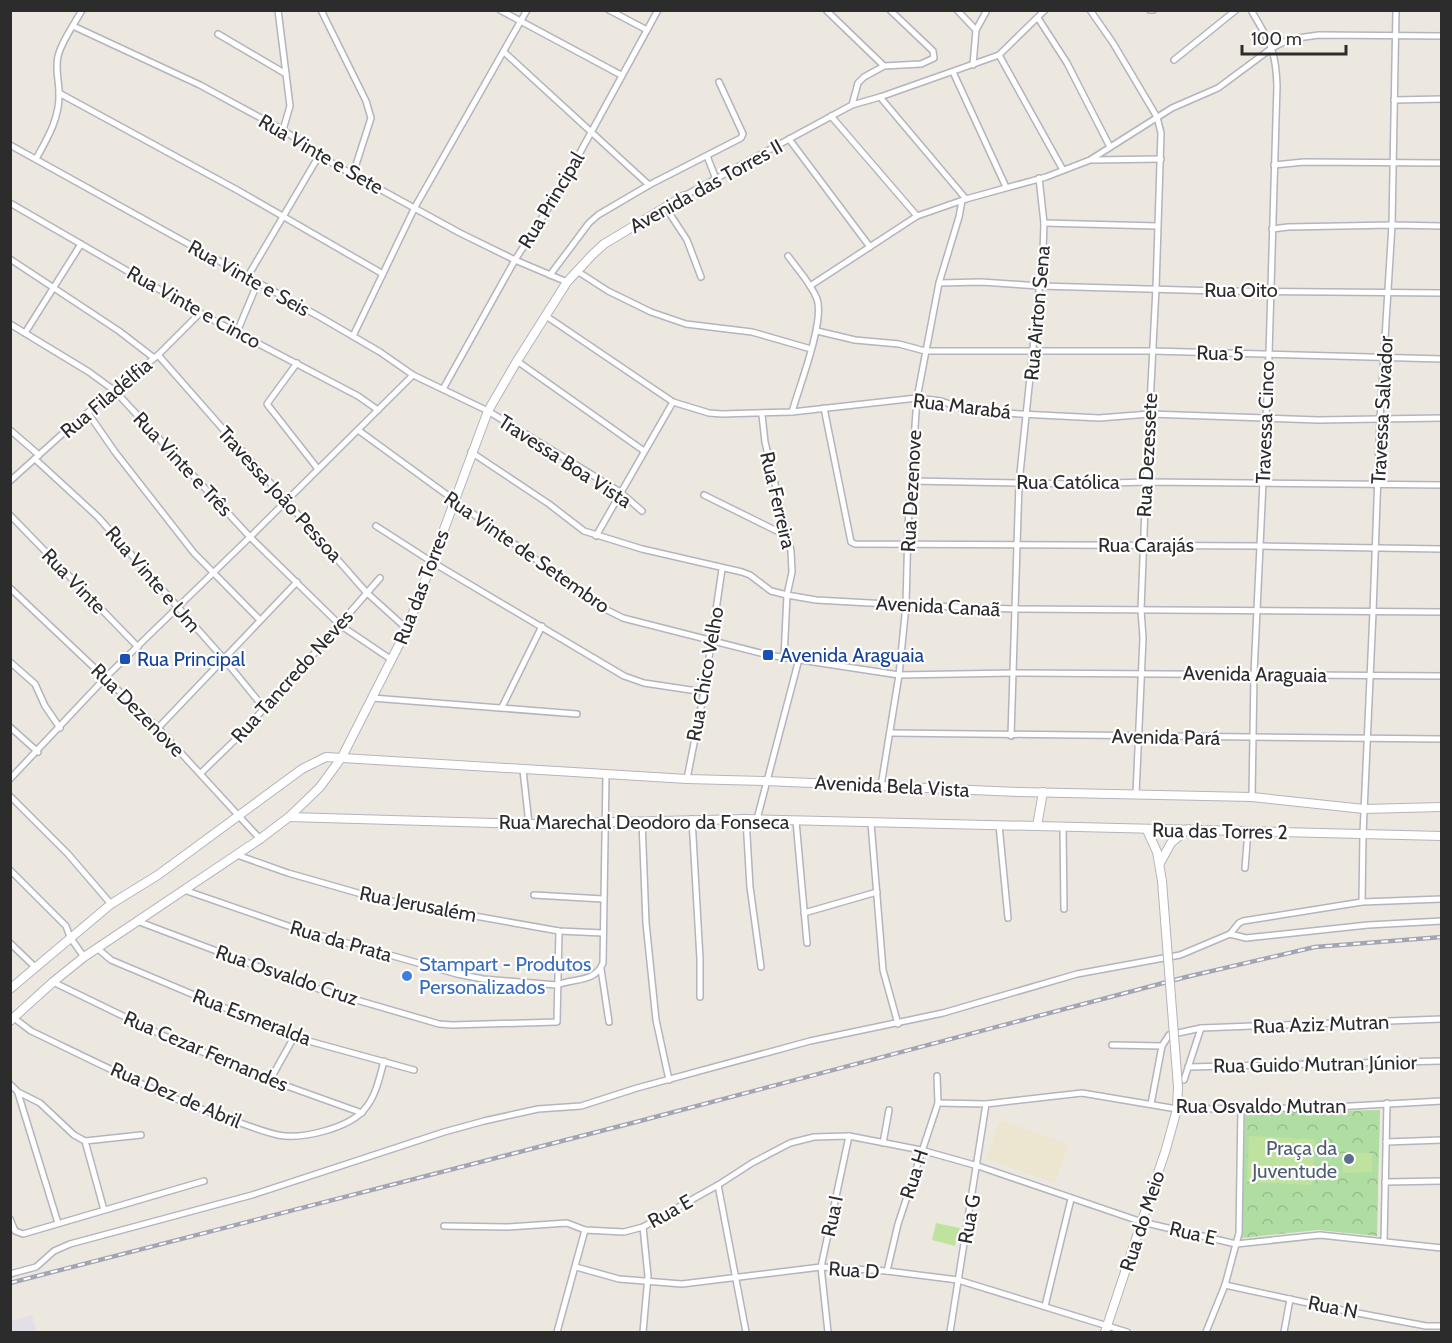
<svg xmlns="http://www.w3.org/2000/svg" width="1452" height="1343" viewBox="0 0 1452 1343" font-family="Cabin,sans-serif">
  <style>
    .industrial { fill: #e2dfe6 }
    .education { fill: #ece6d1 }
    .park { fill: url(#park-crowns) }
    .pitch { fill: #bfe39f }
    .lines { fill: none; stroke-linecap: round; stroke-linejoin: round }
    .street-casing { stroke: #b3b4be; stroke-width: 8 }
    .secondary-casing { stroke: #b3b4be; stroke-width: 10 }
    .street { stroke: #fff; stroke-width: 5 }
    .secondary { stroke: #fff; stroke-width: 8 }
    .rail-casing { stroke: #a3a4b4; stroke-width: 4.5 }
    .rail { stroke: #fff; stroke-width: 2; stroke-dasharray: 7; stroke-linecap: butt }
    .secondary-bridge-casing { stroke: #b3b4be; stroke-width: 10; stroke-linecap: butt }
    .secondary-bridge { stroke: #fff; stroke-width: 8 }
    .transit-dot { fill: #1a4fb4; stroke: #fff; stroke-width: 2 }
    .shop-dot { fill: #3f7fe0; stroke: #fff; stroke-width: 2 }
    .service-dot { fill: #5c6f8a; stroke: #fff; stroke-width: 2 }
    .labels { text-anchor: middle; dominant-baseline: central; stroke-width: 4.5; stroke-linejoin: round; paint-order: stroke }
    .street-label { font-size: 20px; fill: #2c2c2c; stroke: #fff }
    .transit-label { font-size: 20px; fill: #164399; stroke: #fff; text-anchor: start }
    .shop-label { font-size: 20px; fill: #366cbe; stroke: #fff; text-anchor: start }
    .service-label { font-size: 20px; fill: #4e5e75; stroke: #fff; text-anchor: end }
  </style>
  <defs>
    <pattern id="park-crowns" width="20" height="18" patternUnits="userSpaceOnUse" patternTransform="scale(1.5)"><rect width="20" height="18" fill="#b0dda2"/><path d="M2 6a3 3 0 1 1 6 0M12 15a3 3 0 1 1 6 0" fill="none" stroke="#98be8c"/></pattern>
  </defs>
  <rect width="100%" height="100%" fill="#ece8e0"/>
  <path class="industrial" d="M32 1315 36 1332H11V1321Z"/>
  <path class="education" d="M1000 1120 1069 1144 1055 1183 986 1159Z"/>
  <path class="park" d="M1380 1110 1377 1236 1318 1230 1242 1238 1245 1113Z"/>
  <g class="pitch">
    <path d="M1249 1136 1315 1139 1312 1185 1247 1182Z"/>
    <path d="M1343 1153H1372V1172L1343 1173Z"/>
    <path d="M936 1223 960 1228 955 1246 932 1240Z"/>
  </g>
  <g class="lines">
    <g class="street-casing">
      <g id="street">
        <path d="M278 10 290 106 283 130"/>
        <path d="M321 10 366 101 371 118 353 174"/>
        <path d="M500 10 621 75"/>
        <path d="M609 10 647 30"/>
        <path d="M957 10 976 30"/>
        <path d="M1090 10 1113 43 1157 117 1161 133 1156 288 1146 482 1141 610 1143 638 1136 794"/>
        <path d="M1150 10H1153"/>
        <path d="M1251 10C1269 41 1276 49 1277 86L1269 354 1254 674 1252 797"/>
        <path d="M827 11 884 66"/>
        <path d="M1038 18 1067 63 1110 147"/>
        <path d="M73 26 200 85 283 130 332 163 460 233 515 260 567 282"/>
        <path d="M218 34 286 74"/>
        <path d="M504 52 649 185"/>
        <path d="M999 55 1063 170"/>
        <path d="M1174 60 1236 10"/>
        <path d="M973 65 976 30 987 10"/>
        <path d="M953 72 1006 187"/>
        <path d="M59 93 239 191 383 274"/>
        <path d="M880 97 966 199"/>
        <path d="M1394 100 1442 99"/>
        <path d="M852 105 858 83 864 77 884 66 921 64 934 58 933 51 890 10"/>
        <path d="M831 116 917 216"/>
        <path d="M789 139 870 247"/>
        <path d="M10 145 320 317 380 352 413 375 488 411 620 492 642 511"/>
        <path d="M707 156 716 179"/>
        <path d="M36 159C47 139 60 118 59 93 59 81 55 69 58 56 62 40 74 25 82 10"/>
        <path d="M1092 160 1161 159"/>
        <path d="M1274 165 1304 162 1442 163"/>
        <path d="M684 196 852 105 880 97 999 55 1045 10"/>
        <path d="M10 203 200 313 358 396 378 410"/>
        <path d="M666 208 687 240 701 277"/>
        <path d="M1044 223 1157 226"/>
        <path d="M1272 229 1288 227 1392 225 1442 226"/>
        <path d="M788 256C798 270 811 283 817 299 825 321 799 387 792 412"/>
        <path d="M10 259 119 331 154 358"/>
        <path d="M577 271 608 291 651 312 686 324 752 332 811 349"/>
        <path d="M550 275 589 223 598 215 649 185 741 138 743 134 719 82"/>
        <path d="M248 276 320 154"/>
        <path d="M939 283 981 282 1040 286 1219 291 1442 293"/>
        <path d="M810 286 917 216 966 199 1046 177 1090 160 1172 108 1218 88 1272 48 1290 39 1319 35 1442 36"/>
        <path d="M546 316 673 402 709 413 722 414 792 412 917 398 941 401 961 408 984 412 1099 418 1150 414 1318 420 1442 418"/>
        <path d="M10 324 89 372 115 391 250 537 340 625 392 660"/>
        <path d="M817 331 855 340 899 344 925 351H1152L1442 359"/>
        <path d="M237 332 258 282"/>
        <path d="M25 333 81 244"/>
        <path d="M353 336 415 207 527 10"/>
        <path d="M158 355 366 592 407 629"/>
        <path d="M517 361 644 451"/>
        <path d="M297 363 267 404 318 469"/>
        <path d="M443 389 515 260 559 191 658 10"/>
        <path d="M824 408 851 542 855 544 1260 546 1442 549"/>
        <path d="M88 413 115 452 194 553 260 620"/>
        <path d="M762 415 765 442 791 551 792 572 787 595 784 658"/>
        <path d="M10 430 39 455"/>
        <path d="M358 430 601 607 623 618 768 655 899 675 1013 673 1442 676"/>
        <path d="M471 452 549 504 584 531 642 549 742 572 750 575 771 591 787 595 816 600 906 605 1014 609 1442 612"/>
        <path d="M35 459 98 517 224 659 264 708"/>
        <path d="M10 481 70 427 158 355 200 313"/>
        <path d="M911 481 1078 484 1146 482 1442 485"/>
        <path d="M704 495 787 536"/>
        <path d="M10 515 138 647"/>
        <path d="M376 526 432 562 624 676 644 683 704 692"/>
        <path d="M596 536 673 402"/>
        <path d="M10 588 158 728 260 839"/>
        <path d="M10 662 35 684 45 706 60 728"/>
        <path d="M372 698 577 714"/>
        <path d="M502 707 542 626"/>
        <path d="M10 727 38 752"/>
        <path d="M158 728 297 582"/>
        <path d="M890 733 1442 739"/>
        <path d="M1011 736 1019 483 1043 252 1044 223 1039 178"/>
        <path d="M523 770 529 824"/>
        <path d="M201 773 236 739 298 672 380 578"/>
        <path d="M10 779 106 677 250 537 413 375"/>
        <path d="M687 779 704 692 722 569"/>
        <path d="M881 786 899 675 906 605 908 526 917 398 939 283 959 217 962 201"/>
        <path d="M10 796 68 854 111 904"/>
        <path d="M692 819 700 959V997"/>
        <path d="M746 819 750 887 761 967"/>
        <path d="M757 819 799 659"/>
        <path d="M642 821 646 923 656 1020 669 1080"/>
        <path d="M796 821 807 943"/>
        <path d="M871 823 883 970 898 1024"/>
        <path d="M999 825 1008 918"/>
        <path d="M1063 827 1064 909"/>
        <path d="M237 855 288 873 379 899 559 931 603 933"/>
        <path d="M1245 868 1248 830"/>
        <path d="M10 870 66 926 70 937 84 957"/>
        <path d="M184 890 294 928 457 974 483 979 557 985C573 978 595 983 603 963L606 775"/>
        <path d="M534 895 603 899"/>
        <path d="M1362 902 1363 834 1373 612 1380 419 1392 225 1396 10"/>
        <path d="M804 913 877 892"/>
        <path d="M137 921 312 987 439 1024 452 1025 557 1022 559 931"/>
        <path d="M1230 934 1239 923 1243 921 1362 902 1442 899"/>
        <path d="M10 943 35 967"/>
        <path d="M97 948 111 960 294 1037 414 1070"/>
        <path d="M601 969 609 1022"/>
        <path d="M53 982 162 1035 270 1080 362 1113"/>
        <path d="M10 1015 31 1031C98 1063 165 1098 235 1121 249 1126 264 1132 278 1135 302 1140 347 1128 363 1111 376 1097 379 1079 384 1061"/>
        <path d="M1112 1045 1162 1046"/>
        <path d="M1188 1067 1442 1061"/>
        <path d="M270 1080 294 1037"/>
        <path d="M1184 1080 1201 1028"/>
        <path d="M10 1084 18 1092 40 1103 74 1135 85 1141 141 1135"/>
        <path d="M18 1093 58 1223"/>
        <path d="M938 1103 986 1104 1082 1093 1177 1109 1316 1108 1442 1101"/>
        <path d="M1151 1104 1162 1046 1169 1035 1201 1028 1442 1019"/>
        <path d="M85 1141 104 1210"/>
        <path d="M1386 1142 1442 1140"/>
        <path d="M883 1143 889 1110"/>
        <path d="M1385 1182 1442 1181"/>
        <path d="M718 1185 746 1332"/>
        <path d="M10 1219 15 1231 23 1234 204 1181"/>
        <path d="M444 1226 507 1227 567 1223 585 1230 624 1232 643 1227 718 1185 752 1163 790 1143 814 1137 849 1136 921 1150 978 1166 1142 1222 1236 1244 1320 1235 1442 1248"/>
        <path d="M1384 1241 1387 1103"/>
        <path d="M576 1267 619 1279 682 1284 821 1267 887 1271 958 1280 1127 1332"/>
        <path d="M887 1271 898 1224 938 1103 937 1076"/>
        <path d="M10 1274 36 1267 54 1251 70 1244 252 1195 444 1132 484 1121 538 1109 581 1106 637 1088 810 1041 943 1013 1077 974 1180 955 1230 934 1246 938 1368 925 1442 921"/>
        <path d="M1225 1285 1326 1307 1426 1326H1442"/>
        <path d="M1045 1306 1071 1199"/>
        <path d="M557 1332 585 1230"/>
        <path d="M643 1332 648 1276 643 1227"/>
        <path d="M828 1332 821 1267 849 1136"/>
        <path d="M950 1332 986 1104"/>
        <path d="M1206 1332 1225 1285 1239 1233 1241 1108"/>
        <path d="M1284 1332 1290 1299"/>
      </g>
    </g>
    <g class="secondary-casing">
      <g id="secondary">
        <path d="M289 817 529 824 746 819 1442 836"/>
        <path d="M1037 826 1043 792"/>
        <path d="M1147 830 1157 852 1162 881"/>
        <path d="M1160 863 1171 843 1188 829"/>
        <path d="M10 989 111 904 158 875 302 769 326 757 687 779 766 781 1019 792 1252 797 1364 809 1442 807"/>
        <path d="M10 1021 53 982 84 957 260 839 289 817 320 787 342 757 407 629 488 411 517 361 567 282 592 255 604 244 684 196"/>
        <path d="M1105 1332 1166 1149 1177 1109 1178 1087"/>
      </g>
    </g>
    <use href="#street" class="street"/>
    <use href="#secondary" class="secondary"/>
    <g class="rail-casing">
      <path id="rail" d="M10 1283 636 1122 1186 977 1315 947 1442 937"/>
    </g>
    <use href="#rail" class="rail"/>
    <g class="secondary-bridge-casing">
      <path id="secondary-bridge" d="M1162 881 1178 1087"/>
    </g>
    <use href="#secondary-bridge" class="secondary-bridge"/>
  </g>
  <g class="transit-dot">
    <rect x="762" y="649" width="12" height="12" rx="3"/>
    <rect x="119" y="653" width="12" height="12" rx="3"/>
  </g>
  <circle class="shop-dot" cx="407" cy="976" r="6"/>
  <circle class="service-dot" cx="1349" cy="1159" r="6"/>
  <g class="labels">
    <g class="street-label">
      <text transform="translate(321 154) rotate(30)">Rua Vinte e Sete</text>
      <text transform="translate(706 186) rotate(-29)">Avenida das Torres II</text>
      <text transform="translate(551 200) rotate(-59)">Rua Principal</text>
      <text transform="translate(249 278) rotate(29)">Rua Vinte e Seis</text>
      <text x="1241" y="290">Rua Oito</text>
      <text transform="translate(194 307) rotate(29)">Rua Vinte e Cinco</text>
      <text transform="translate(1037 313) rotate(-85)">Rua Airton Sena</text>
      <text transform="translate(1220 353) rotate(1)">Rua 5</text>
      <text transform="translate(106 398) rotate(-40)">Rua Filadélfia</text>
      <text transform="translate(962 406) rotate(7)">Rua Marabá</text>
      <text transform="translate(1382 410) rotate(-87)">Travessa Salvador</text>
      <text transform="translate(1265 422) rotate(-88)">Travessa Cinco</text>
      <text transform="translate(1147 455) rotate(-87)">Rua Dezessete</text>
      <text transform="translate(565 461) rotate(33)">Travessa Boa Vista</text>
      <text transform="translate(183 464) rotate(47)">Rua Vinte e Três</text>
      <text x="1068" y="482">Rua Católica</text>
      <text transform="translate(911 491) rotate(-87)">Rua Dezenove</text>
      <text transform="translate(280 494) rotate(48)">Travessa João Pessoa</text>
      <text transform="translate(778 500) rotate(77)">Rua Ferreira</text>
      <text x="1146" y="545">Rua Carajás</text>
      <text transform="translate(527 552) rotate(35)">Rua Vinte de Setembro</text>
      <text transform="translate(153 579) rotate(49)">Rua Vinte e Um</text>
      <text transform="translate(74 581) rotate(46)">Rua Vinte</text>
      <text transform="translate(421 587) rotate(-69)">Rua das Torres</text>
      <text transform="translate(938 606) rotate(3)">Avenida Canaã</text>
      <text transform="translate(705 674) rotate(-80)">Rua Chico Velho</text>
      <text transform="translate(1255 674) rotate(1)">Avenida Araguaia</text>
      <text transform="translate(292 676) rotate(-48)">Rua Tancredo Neves</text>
      <text transform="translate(138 710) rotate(45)">Rua Dezenove</text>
      <text transform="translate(1166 737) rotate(1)">Avenida Pará</text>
      <text transform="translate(892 786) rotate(3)">Avenida Bela Vista</text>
      <text x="644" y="822">Rua Marechal Deodoro da Fonseca</text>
      <text transform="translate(1220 831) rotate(1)">Rua das Torres 2</text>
      <text transform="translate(418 904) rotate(11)">Rua Jerusalém</text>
      <text transform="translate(341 941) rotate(16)">Rua da Prata</text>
      <text transform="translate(287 975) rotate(19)">Rua Osvaldo Cruz</text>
      <text transform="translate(252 1017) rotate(21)">Rua Esmeralda</text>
      <text transform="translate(1321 1024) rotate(-2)">Rua Aziz Mutran</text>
      <text transform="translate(206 1051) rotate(23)">Rua Cezar Fernandes</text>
      <text transform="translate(1315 1064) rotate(-1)">Rua Guido Mutran Júnior</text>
      <text transform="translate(176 1095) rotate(23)">Rua Dez de Abril</text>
      <text x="1261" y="1106">Rua Osvaldo Mutran</text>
      <text transform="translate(914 1174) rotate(-72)">Rua H</text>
      <text transform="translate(670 1211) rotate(-29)">Rua E</text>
      <text transform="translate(832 1216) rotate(-78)">Rua I</text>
      <text transform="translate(969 1219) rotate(-80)">Rua G</text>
      <text transform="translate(1142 1221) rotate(-72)">Rua do Meio</text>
      <text transform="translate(1193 1233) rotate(13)">Rua E</text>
      <text transform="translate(854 1270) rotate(4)">Rua D</text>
      <text transform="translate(1333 1307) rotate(11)">Rua N</text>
    </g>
    <g class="transit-label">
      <text x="780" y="655">Avenida Araguaia</text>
      <text x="137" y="659">Rua Principal</text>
    </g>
    <g class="shop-label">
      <text x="419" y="964">Stampart - Produtos<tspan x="419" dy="23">Personalizados</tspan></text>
    </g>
    <g class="service-label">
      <text x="1337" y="1148">Praça da<tspan x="1337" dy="23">Juventude</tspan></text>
    </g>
  </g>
  <rect width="1452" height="1343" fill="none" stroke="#2c2c2c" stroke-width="24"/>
  <path d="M1242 45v9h104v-9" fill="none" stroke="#2c2c2c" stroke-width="3"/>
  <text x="1251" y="45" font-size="18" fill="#2c2c2c" stroke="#ffffff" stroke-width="4.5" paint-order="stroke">100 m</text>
</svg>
